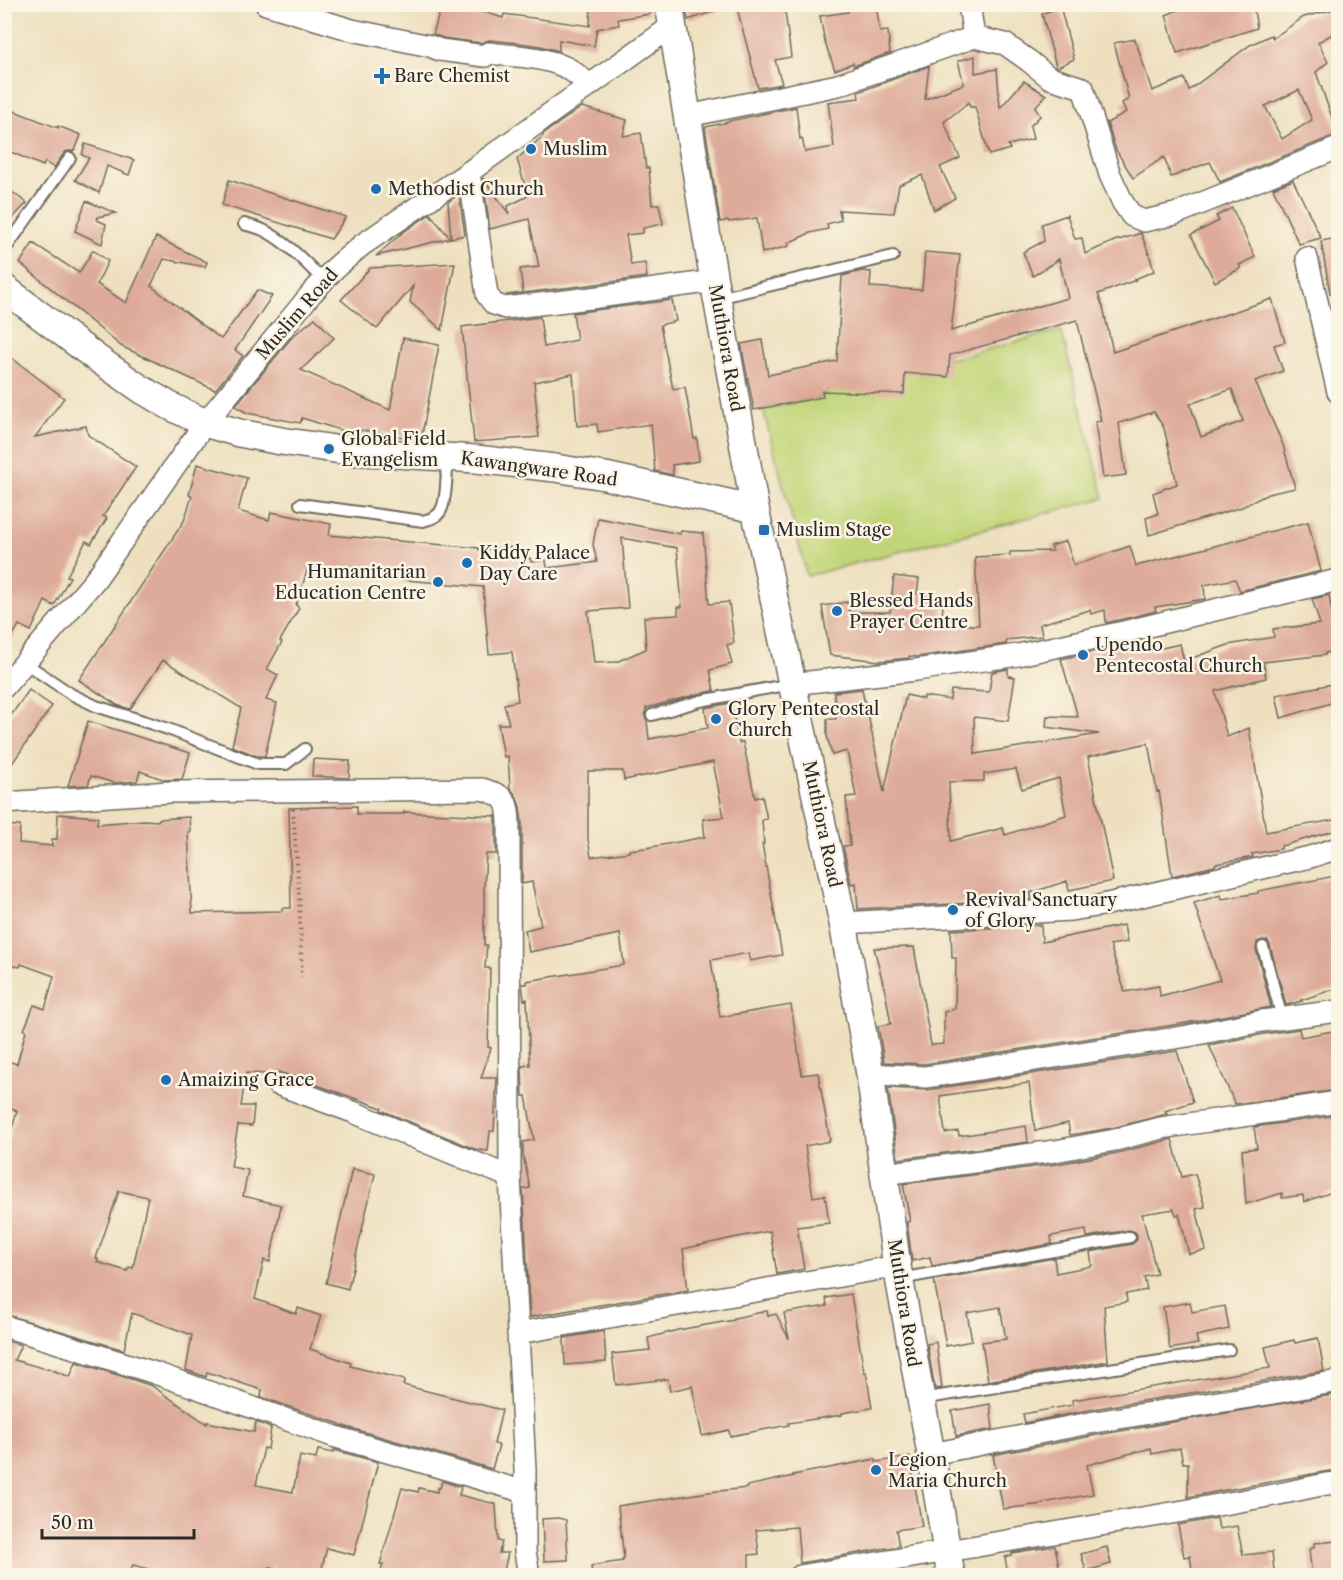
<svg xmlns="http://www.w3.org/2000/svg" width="1343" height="1580" viewBox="0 0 1343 1580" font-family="'Libre Caslon Text',serif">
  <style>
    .green { fill: #c1d578; stroke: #768052; stroke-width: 1.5 }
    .building { fill: #deab9a; fill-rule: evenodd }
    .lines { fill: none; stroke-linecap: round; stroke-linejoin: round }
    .service-casing { stroke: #6f6a5f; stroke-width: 14 }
    .minor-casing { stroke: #6f6a5f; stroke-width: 24 }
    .tertiary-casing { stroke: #6f6a5f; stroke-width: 30 }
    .path { stroke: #6f6a5f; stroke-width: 4; stroke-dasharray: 1.5 4.5; stroke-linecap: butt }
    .service { stroke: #fff; stroke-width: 10 }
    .minor { stroke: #fff; stroke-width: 21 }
    .tertiary { stroke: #fff; stroke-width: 27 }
    .poi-dot { fill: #1f6fb2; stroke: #fcf5e5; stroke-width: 2 }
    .labels { text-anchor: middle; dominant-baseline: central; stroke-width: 5; stroke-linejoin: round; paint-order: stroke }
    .poi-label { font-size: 18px; fill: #2b2b2b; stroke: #fcf5e5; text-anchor: start }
    .street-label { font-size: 18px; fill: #2b2b2b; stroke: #fcf5e5 }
  </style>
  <rect width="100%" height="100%" fill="#fcf5e5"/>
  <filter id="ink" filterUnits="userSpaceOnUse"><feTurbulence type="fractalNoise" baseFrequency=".0167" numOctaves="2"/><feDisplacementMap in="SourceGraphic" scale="12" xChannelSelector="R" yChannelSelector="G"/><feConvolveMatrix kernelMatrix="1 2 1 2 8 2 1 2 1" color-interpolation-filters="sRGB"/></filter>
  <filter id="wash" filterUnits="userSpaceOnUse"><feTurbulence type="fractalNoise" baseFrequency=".008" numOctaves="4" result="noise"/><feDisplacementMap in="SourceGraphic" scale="24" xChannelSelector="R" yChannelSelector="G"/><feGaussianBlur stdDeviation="1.35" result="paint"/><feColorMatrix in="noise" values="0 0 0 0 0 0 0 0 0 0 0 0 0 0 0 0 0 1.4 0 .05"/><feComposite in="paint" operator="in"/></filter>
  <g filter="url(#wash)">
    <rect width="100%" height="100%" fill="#eee0bf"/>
    <path class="green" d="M1061 330 1104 498 807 576 763 409 823 397 825 392Z"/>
    <g id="blocks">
      <g class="building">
        <path d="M442 4H472L471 8 503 18 504 14 590 26 591 4H649L650 14 618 19 619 25 597 29 594 46 559 40V51L540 46 519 43 489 40 481 43 443 38 433 34Z"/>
        <path d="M685 4H724V8L688 20Z"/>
        <path d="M736 4H784L791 57 775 60 782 84 758 88Z"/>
        <path d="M847 4H876L880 32 888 31 890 53 854 66 853 63 835 70 825 43 820 16 848 12Z"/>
        <path d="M1194 4H1253L1257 28 1177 53 1166 15Z"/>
        <path d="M1060 6 1074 59 1058 67 1056 66 1042 14Z"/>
        <path d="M1335 9 1338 18V31L1318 42 1328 62 1316 72 1338 135 1333 136 1220 182 1210 162 1171 177 1164 157 1133 178 1116 150 1107 123 1126 112 1122 103 1129 99 1114 43 1135 39 1152 91 1184 78 1189 90 1250 45 1271 35 1273 38 1304 17ZM1299 90 1312 120 1282 139 1265 106Z"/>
        <path d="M975 56V73L997 69 1000 108 1024 81 1046 95 1035 107 1040 116 1030 126 1033 139 1008 145 1010 149 989 155 975 107H970L969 102 944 122 960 158 940 167 955 198 934 210 922 175 899 185 894 213 839 210 841 220 827 224 828 229 810 233 788 243 789 246 762 253 757 218 729 222 728 220 720 222 705 127 729 122V121L796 107 800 139 802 138 805 152 834 147 828 102 859 98 858 92 929 66 925 99 964 84 958 61Z"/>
        <path d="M4 107 58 128V126L81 135 76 148 73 151H67L64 153 54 168 45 162 43 166 4 149Z"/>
        <path d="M582 107 627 120 623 136 641 133 646 168H649L652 205 659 204 663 224 643 228V233L626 235 631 265 645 263 647 277 589 285 506 295 523 293 520 269 539 267 529 219 490 229 483 178 509 214 508 206 528 196 517 159 543 136V134Z"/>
        <path d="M85 144 134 160 129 175 107 166 99 193 75 180 89 158 82 155Z"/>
        <path d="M229 180 346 217 331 239 222 205Z"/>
        <path d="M1293 180 1321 238 1299 244 1273 188Z"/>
        <path d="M4 186 27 203 4 227Z"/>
        <path d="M459 194 465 235 451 238 448 202Z"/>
        <path d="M86 201 116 213 98 217 97 220 106 224 102 244 75 231Z"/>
        <path d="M1232 208 1255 257 1239 265 1241 268 1215 282 1191 235 1219 221 1216 216Z"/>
        <path d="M430 214 450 238 376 256 402 233Z"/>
        <path d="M1067 215 1075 239 1082 238 1085 254 1119 239V240L1141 233 1150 257 1154 271 1135 279 1136 280 1098 294 1103 307 1113 352 1272 299 1285 342 1274 345 1283 371 1255 381 1283 445 1295 488 1268 494 1242 507 1149 535 1146 518 1158 514 1153 493 1177 484 1164 428 1154 412 1119 423 1126 475 1103 478 1095 422 1101 421 1077 320 950 355 948 377 905 373 904 394 822 391 823 397 754 410 741 344 762 340 768 375 837 361 842 276 862 271 871 272 870 287 922 290 925 252 960 255 951 331 1068 298 1059 259 1033 276 1023 252 1044 241 1042 224ZM1232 389 1243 421 1201 437 1190 404Z"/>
        <path d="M156 237 207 262 205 267 164 259 151 286 221 339 257 290 272 296 235 350 243 356 215 390 121 346 20 263 33 243 79 273 93 250 108 261 97 284 126 303Z"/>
        <path d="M1338 238V292L1330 293 1321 241Z"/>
        <path d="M455 263 442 330 410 302 413 286 377 329 341 300 370 268Z"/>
        <path d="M672 300 676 321 660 325 673 389 685 387 694 439 697 438 699 461 672 465 673 475 655 471 651 424 598 432 597 424 577 426 573 374 534 382 537 412 536 413 539 437 474 442 462 327 540 317 544 347 577 340 573 313Z"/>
        <path d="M315 318 334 338 301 370 390 410 403 338 439 345 421 440 361 430 359 436 302 418 300 423 247 413 235 406 293 336Z"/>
        <path d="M4 352 64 398 35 437 86 426 88 435 136 467 103 516 107 518 91 544 86 541 67 576 70 577 54 606 45 601 31 631 19 625 4 651Z"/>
        <path d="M197 464 247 478 238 511 269 520 271 512 331 524 329 535 479 548V550L517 547 518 560 530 558 531 562 546 560 547 568 597 562 593 544 598 518 680 534 681 531 703 533 709 604 729 602 734 643 727 645 732 664 710 670 714 691 698 694 646 708 645 717 647 721 649 739 708 728 705 708 731 703 739 743 743 742 755 798 762 796 767 819 762 820 764 844H762L782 955 750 961 748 953 711 960 720 1017 791 1005 802 1075 818 1073 830 1141 805 1146 813 1197 825 1195 829 1223 797 1227 804 1269 777 1274 770 1231 733 1238 683 1249 688 1290 530 1317 523 1189 530 1188 523 1155V1142L534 1140 526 1096H523L522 1066 530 1065 527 999 524 1000 522 984H527V981L624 965 620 934 529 952 525 930 541 926 532 882 522 884V822L520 807 517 797 510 788 508 756 504 757 498 724H509L504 704 518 701 512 652 489 654 483 587 307 571 296 605 299 608 280 641 282 642 267 669 278 675 266 700 277 703 265 756H257L232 746 241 708 163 660 130 709 117 705 79 680 184 521 192 496 189 495ZM622 538 677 548 682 607H678V615L644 617 646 649 616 662 594 663 588 611 628 608ZM713 762 724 817 703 819 705 837 646 848 629 850V852L591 857 588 840V771H623L624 780Z"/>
        <path d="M1308 522 1321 571 1240 591 1235 579 1204 585 1205 599 1155 607 1156 611 1106 623 1105 610 1091 614 1090 610 1040 624 1042 636 1006 640V644L917 657 909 656V658L879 661 830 655 822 606 847 602 849 612H890L894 576 919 579 917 594 944 597 941 625H979L975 557 1010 555V552L1053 551 1051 546 1066 541 1074 565 1130 546 1136 566Z"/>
        <path d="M1329 595 1338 651 1325 653V655L1263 662 1266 678 1215 691 1227 737 1249 728 1266 832 1334 820 1337 830 1281 846V849L1252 854 1253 857 1215 864V866L1172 876 1159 791 1157 792 1148 743 1088 757 1113 881 1069 890 1067 881 1030 893 1032 898 1027 900 858 909 856 883 851 884 843 846H850L846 797 856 796 847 751 832 755 827 736V719H836L834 692 862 689 864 700H865L884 792 906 695 924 699V696L950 700 951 690 989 692 992 672 1008 669V676L1015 677 1008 721 974 717 975 754 1099 734 1046 727 1047 716 1078 717 1061 659 1148 639 1149 651 1180 644 1184 661 1228 645 1274 637 1273 629 1320 624 1312 599ZM1016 769 1022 789 1059 778 1066 815 1005 835 1003 828 951 841 949 782 984 781V774Z"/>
        <path d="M1338 683V701L1281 718 1276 695Z"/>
        <path d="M29 690 52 706 4 775V725Z"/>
        <path d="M88 721 190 753 182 779 165 780 140 771 137 781 114 783 91 776 88 785 68 786Z"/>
        <path d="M313 759 350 761 349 778 312 776Z"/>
        <path d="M357 806V814H404V812L496 816V854H486L484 889V945H487L485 968H490L488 1047 491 1048 481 1078H497L494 1131H490L488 1151 477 1150 381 1110 382 1108 297 1078V1076H291L275 1071 269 1074 246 1073 241 1106H254L252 1126 238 1125 231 1167 248 1170 243 1196 281 1205 270 1262 264 1260 255 1299 296 1314 298 1308 321 1316 310 1349 351 1363 350 1366 405 1380 403 1385 502 1410 494 1444 499 1445 492 1469 340 1425V1424L261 1397 262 1390 207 1372 206 1377 186 1370 192 1335 132 1313 124 1350 4 1314V1139L9 1140 17 1111 4 1106V1060L17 1064 26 1031 24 1030 34 1005 45 1009 54 976 21 964 20 967 4 964V825L20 826 19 843 52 846V839H57L58 814 98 817 97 824 144 820 158 821 159 819 189 817 190 832H188L192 913 282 911V908H291L289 808ZM119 1191 148 1197 133 1268 129 1267 127 1271 97 1262 98 1259 96 1258Z"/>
        <path d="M1335 876 1338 886V988L1301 1000 1302 1001 1286 1005 1270 945 1268 941 1262 940 1257 942 1256 949 1271 1007 1186 1023 945 1061 924 1064 884 1062 878 1026 891 1024 885 991 874 948 914 947 931 1045 944 1044V1012L955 1009 956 958H952L951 930 1041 925 1042 942 1124 925 1127 942 1110 945 1125 992 1159 986 1160 996 1220 980 1194 903 1221 895 1222 899 1258 893V891Z"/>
        <path d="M1299 1029 1301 1037 1338 1030V1090L1235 1104 1209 1045 1264 1034Z"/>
        <path d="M1177 1051 1193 1102 1165 1111 1167 1114 1112 1128 1070 1135 1068 1123 1035 1131 1029 1083 940 1096 945 1133 958 1131 959 1136 1026 1126 1028 1142 898 1159 888 1088 927 1090Z"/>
        <path d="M1338 1115V1190L1304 1202 1303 1195 1282 1198V1193L1246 1204 1242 1150 1257 1148 1254 1127Z"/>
        <path d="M1172 1139 1182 1177 1195 1174 1205 1207 1196 1209 1206 1250 1189 1254 1179 1214 1176 1215 1174 1209 1142 1214 1157 1274 1144 1277 1147 1290 1126 1294 1127 1302 1104 1306 1108 1361 988 1381 982 1342 1006 1339 1000 1307 967 1313 972 1341 946 1346 934 1280 1054 1258 1056 1273 1092 1266 1090 1252 1132 1244 1137 1240V1235L1135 1232 1129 1230 1087 1237 1086 1230 1051 1236 1052 1244 932 1266 930 1257 912 1261 907 1222 910 1221 903 1184 1057 1164 1117 1153Z"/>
        <path d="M352 1169 375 1174 348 1289 326 1283Z"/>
        <path d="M851 1294 864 1372H866L872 1408 842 1413V1415L788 1423 789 1425 730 1436 729 1430 702 1436 692 1386 670 1391 668 1379 616 1385 612 1354 650 1350 648 1338 678 1330 734 1320V1318L767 1311 768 1316 776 1314 789 1339 784 1313 827 1306 826 1298Z"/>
        <path d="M1190 1302 1192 1312 1225 1306 1229 1329 1196 1336 1198 1344 1170 1349 1163 1307Z"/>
        <path d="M604 1331 606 1362 565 1365 564 1338Z"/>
        <path d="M1318 1338 1324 1371 1093 1409 1025 1423 1023 1414 1073 1405 1072 1400 1270 1368 1265 1347 1294 1340 1295 1343Z"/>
        <path d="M4 1340 21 1345 14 1360 46 1369 47 1368 70 1377 76 1362 134 1380 152 1386 207 1424V1422L254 1432 256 1422 271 1428 268 1449 264 1448 256 1485 293 1492 300 1456 316 1459 318 1450 333 1453 334 1450 378 1462 354 1555 327 1548 320 1575H304L270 1567 269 1572H265L264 1575H170L133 1565 128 1575H4Z"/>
        <path d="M936 1342 942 1388 935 1389 927 1344Z"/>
        <path d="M1338 1394V1470L1323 1472 1188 1497V1463H1183L1180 1448 1152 1454 1151 1448 1087 1465 1093 1494 1043 1503V1504L1003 1509 993 1455 1097 1435Z"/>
        <path d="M990 1404 993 1429 956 1436 952 1411Z"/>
        <path d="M910 1457 922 1526 896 1530 899 1546 800 1563 797 1527 756 1530 759 1554 749 1555V1575H592L591 1566 623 1561 622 1559H624L618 1506 709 1492 747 1488V1486L794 1476 793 1475 876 1459V1462Z"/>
        <path d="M442 1481 461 1487 459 1495 496 1504 498 1541 502 1542 499 1553H508L503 1575H380L383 1564H380L402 1488 418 1492 419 1488 437 1492 438 1488H440Z"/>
        <path d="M558 1518 566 1520 568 1560 544 1561 542 1519Z"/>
        <path d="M1217 1518 1219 1529 1237 1526 1243 1555 1272 1552 1274 1570 1266 1571 1267 1575H1193L1190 1556 1184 1557 1178 1525Z"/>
        <path d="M1338 1541V1575H1312L1309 1550 1314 1547V1543Z"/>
        <path d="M1055 1546 1059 1566 1008 1575 1005 1557 1012 1555V1553Z"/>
        <path d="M1107 1547 1111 1564 1086 1571 1081 1554Z"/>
      </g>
    </g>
  </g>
  <g filter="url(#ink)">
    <use href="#blocks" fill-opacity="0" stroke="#6f6a5f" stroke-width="1.5"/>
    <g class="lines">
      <g class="service-casing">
        <g id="service">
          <path d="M244 224C250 226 257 227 263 230 286 241 305 262 323 280"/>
          <path d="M4 251 70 158"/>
          <path d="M718 298 893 256"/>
          <path d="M300 504 423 521C429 519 436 518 440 512 447 502 447 470 447 457"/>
          <path d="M25 663 71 694 96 706 168 729 258 764H286L305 749"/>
          <path d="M652 715 700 701 791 684"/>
          <path d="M1263 947 1282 1018"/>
          <path d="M900 1279 1130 1237"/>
          <path d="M921 1399 1229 1350"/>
        </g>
      </g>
      <g class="minor-casing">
        <g id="minor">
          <path d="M266 4 352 30 430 46 440 50 485 56 488 53C513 56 543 56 567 68 575 72 582 79 589 85"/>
          <path d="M969 4 974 37"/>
          <path d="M688 116 838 85 974 37 1005 44 1029 61 1050 78 1083 88 1110 175 1123 203 1132 216 1144 221 1175 214 1338 148"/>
          <path d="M469 172 487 295 494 304 505 308 591 298 714 281"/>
          <path d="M1307 258 1338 392"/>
          <path d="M791 684 916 670 1018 655 1128 631 1338 580"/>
          <path d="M4 687 95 580 205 423 311 294 335 268 362 245 469 172 672 26"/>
          <path d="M4 803 170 792 482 789C505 796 508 799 509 823L510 1177 525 1469V1551L529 1576"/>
          <path d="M843 923 1071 910 1103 905 1310 857 1338 848"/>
          <path d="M870 1074 925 1077 947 1074 1188 1036 1262 1021 1338 1011"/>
          <path d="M277 1084 353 1112 510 1177"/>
          <path d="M884 1174 1055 1151 1115 1140 1161 1128 1338 1102"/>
          <path d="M4 1326 155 1373 336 1437 525 1492"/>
          <path d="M519 1333 897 1266"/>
          <path d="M931 1454 1095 1422 1279 1392 1338 1381"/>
          <path d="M800 1576 1201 1508 1279 1494 1326 1484 1338 1483"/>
        </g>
      </g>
      <g class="tertiary-casing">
        <g id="tertiary">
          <path d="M669 4 714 281 755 509 843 923 870 1074 897 1266 931 1454 951 1576"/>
          <path d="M4 288 95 357 141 389 170 406 205 423 239 433 281 441 348 451 476 459 555 468 605 476 755 509"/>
        </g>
      </g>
      <path class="path" d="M293 809 299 891 302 977"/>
      <use href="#service" class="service"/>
      <use href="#minor" class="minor"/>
      <use href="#tertiary" class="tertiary"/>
    </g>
  </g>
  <g class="poi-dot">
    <path d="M379 67h6v6h6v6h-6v6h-6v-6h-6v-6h6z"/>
    <circle cx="531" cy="149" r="6"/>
    <circle cx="376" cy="189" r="6"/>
    <circle cx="329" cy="449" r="6"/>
    <rect x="758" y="524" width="12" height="12" rx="3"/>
    <circle cx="467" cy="563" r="6"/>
    <circle cx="438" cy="582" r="6"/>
    <circle cx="837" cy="611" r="6"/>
    <circle cx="1083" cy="655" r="6"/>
    <circle cx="716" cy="719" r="6"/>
    <circle cx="953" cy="910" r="6"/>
    <circle cx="166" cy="1080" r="6"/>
    <circle cx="876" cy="1470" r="6"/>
  </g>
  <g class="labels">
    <g class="poi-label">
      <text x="394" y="76">Bare Chemist</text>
      <text x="543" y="149">Muslim</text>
      <text x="388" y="189">Methodist Church</text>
      <text x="341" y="439">Global Field<tspan x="341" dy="21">Evangelism</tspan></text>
      <text x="776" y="530">Muslim Stage</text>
      <text x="479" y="553">Kiddy Palace<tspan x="479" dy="21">Day Care</tspan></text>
      <text x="426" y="572" text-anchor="end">Humanitarian<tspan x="426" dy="21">Education Centre</tspan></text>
      <text x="849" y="601">Blessed Hands<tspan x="849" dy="21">Prayer Centre</tspan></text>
      <text x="1095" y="645">Upendo<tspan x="1095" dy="21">Pentecostal Church</tspan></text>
      <text x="728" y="709">Glory Pentecostal<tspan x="728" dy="21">Church</tspan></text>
      <text x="965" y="900">Revival Sanctuary<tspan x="965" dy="21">of Glory</tspan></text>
      <text x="178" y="1080">Amaizing Grace</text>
      <text x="888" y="1460">Legion<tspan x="888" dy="21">Maria Church</tspan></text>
    </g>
    <g class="street-label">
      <text transform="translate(297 314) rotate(-49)">Muslim Road</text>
      <text transform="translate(726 348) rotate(80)">Muthiora Road</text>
      <text transform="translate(539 469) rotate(8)">Kawangware Road</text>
      <text transform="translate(822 824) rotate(78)">Muthiora Road</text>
      <text transform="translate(904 1303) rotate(81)">Muthiora Road</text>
    </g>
  </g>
  <rect width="1343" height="1580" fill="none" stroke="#fcf5e5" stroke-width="24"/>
  <path d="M42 1529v9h152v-9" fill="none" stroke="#2b2b2b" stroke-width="3"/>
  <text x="51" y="1529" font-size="18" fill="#2b2b2b" stroke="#fcf5e5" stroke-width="4.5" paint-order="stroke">50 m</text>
</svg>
